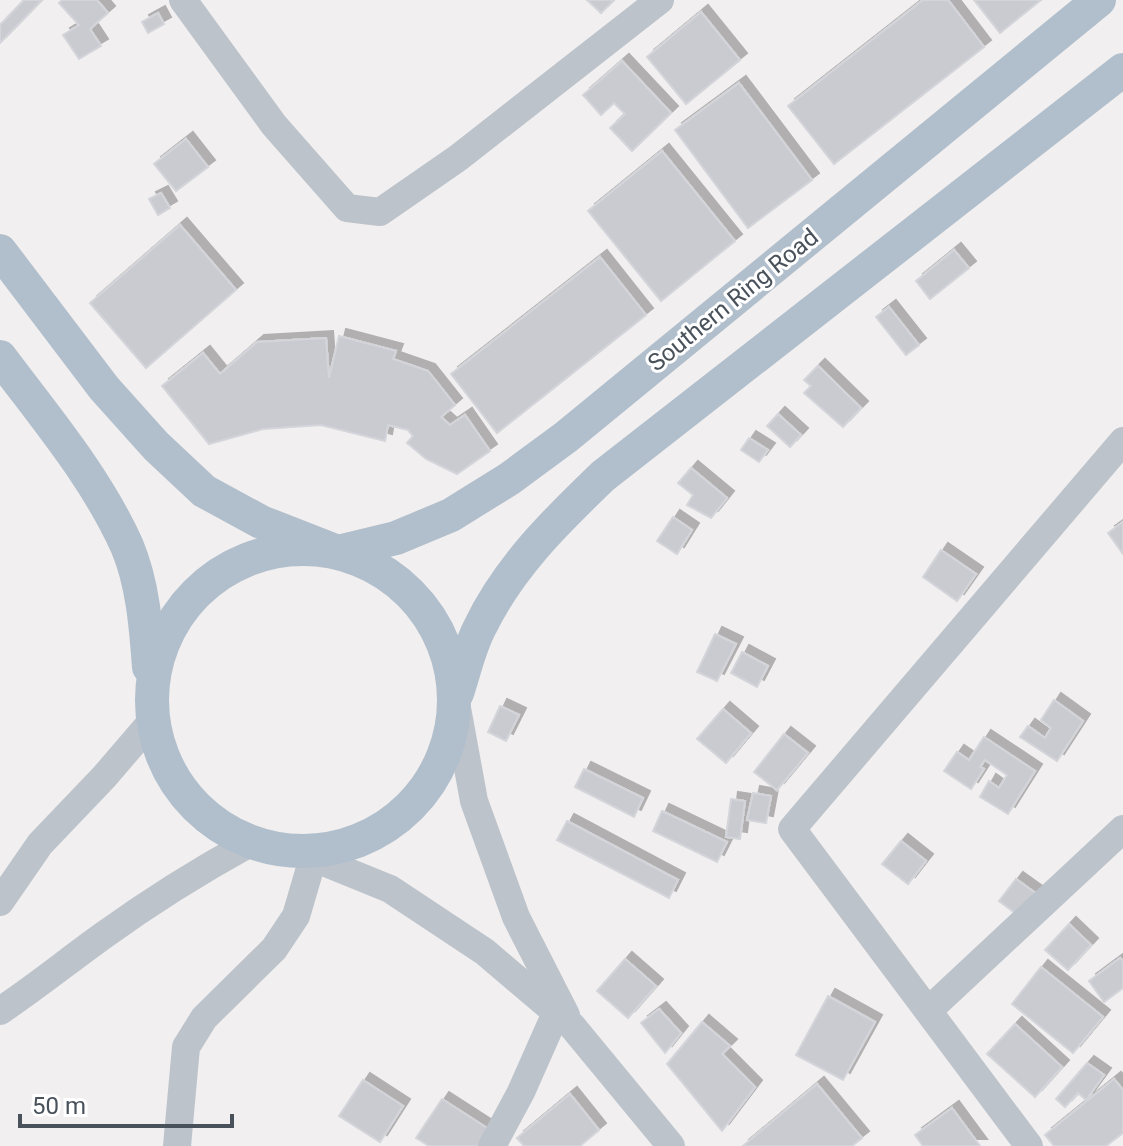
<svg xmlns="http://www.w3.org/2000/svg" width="1123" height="1146" viewBox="0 0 1123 1146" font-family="Roboto,sans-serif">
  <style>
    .building { fill: #c9cbd1; stroke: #d4d5da; stroke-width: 2; filter: url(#shadow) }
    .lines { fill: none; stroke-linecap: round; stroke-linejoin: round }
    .minor { stroke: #bcc3cb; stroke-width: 28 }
    .major { stroke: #b1becc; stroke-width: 34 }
    .labels { text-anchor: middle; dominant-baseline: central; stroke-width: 6; stroke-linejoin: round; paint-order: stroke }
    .street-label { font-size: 24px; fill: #49525b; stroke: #fff }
  </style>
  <defs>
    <filter id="shadow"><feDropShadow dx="7" dy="-7" stdDeviation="0" flood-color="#0004"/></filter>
  </defs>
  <rect width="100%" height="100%" fill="#f1efef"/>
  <g class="building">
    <path d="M24 0H42L0 43V25Z"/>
    <path d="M62 0H97L108 13 90 29 101 46 79 59 63 35 79 25 59 3Z"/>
    <path d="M587 0H614L601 13Z"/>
    <path d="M923 0H948L984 47 834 164 788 106Z"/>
    <path d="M974 0H1041L1000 33Z"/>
    <path d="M701 12 740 60 686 104 647 57Z"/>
    <path d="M158 13 164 24 148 33 142 22Z"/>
    <path d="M622 61 671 113 632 151 610 128 625 114 614 103 601 115 583 95Z"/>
    <path d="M739 83 812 180 748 228 675 130Z"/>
    <path d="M186 139 208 167 176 191 154 164Z"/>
    <path d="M662 151 735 241 661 301 588 211Z"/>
    <path d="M161 193 170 208 158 215 149 199Z"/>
    <path d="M180 225 236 290 146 368 90 303Z"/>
    <path d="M954 250 969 268 930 299 916 281Z"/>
    <path d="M600 257 646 315 497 433 451 374Z"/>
    <path d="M889 307 919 345 906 355 876 317Z"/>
    <path d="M339 336 396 351 393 359 428 371 455 405 441 417 450 425 465 415 490 451 457 474 426 459 407 443 413 436 408 430 388 425 385 441 321 425 263 429 209 444 162 386 203 353 220 374 257 342 326 338 329 378Z"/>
    <path d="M818 366 861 408 843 427 804 393 811 386 804 380Z"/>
    <path d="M778 414 801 435 790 447 767 426Z"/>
    <path d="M749 438 768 450 759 462 741 450Z"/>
    <path d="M691 468 727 498 711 518 687 505 693 495 678 483Z"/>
    <path d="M673 517 692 530 677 554 657 541Z"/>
    <path d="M1123 522V554L1108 533Z"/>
    <path d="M941 550 976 574 957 601 923 577Z"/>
    <path d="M715 634 736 644 717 681 697 672Z"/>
    <path d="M742 652 768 666 757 687 731 673Z"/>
    <path d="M1054 700 1083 721 1057 761 1020 737 1028 726 1045 738 1051 728 1041 720Z"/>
    <path d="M500 706 519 715 506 741 488 732Z"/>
    <path d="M723 709 751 733 726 763 697 739Z"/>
    <path d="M784 734 808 753 777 790 754 772Z"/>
    <path d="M984 737 1035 771 1008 814 980 797 989 781 999 788 1007 775 985 760 980 767 984 769 971 789 944 771 957 752 969 760Z"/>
    <path d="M584 769 643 798 634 817 575 787Z"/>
    <path d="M753 793 771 796 766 823 747 820Z"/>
    <path d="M731 799 745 801 740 839 726 837Z"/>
    <path d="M662 811 727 842 717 862 653 831Z"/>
    <path d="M567 821 678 880 669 898 557 840Z"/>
    <path d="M901 841 926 861 908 884 882 864Z"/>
    <path d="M1016 879 1041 897 1023 919 999 901Z"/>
    <path d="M1069 924 1091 945 1068 970 1045 950Z"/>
    <path d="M1120 958 1123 961V988L1104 1002 1089 981Z"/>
    <path d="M625 959 656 986 628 1018 597 991Z"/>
    <path d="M1041 967 1103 1017 1073 1053 1012 1004Z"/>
    <path d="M828 996 875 1022 843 1080 796 1055Z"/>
    <path d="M659 1009 681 1033 665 1053 641 1023Z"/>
    <path d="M702 1022 730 1046 722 1054 755 1087 722 1131 667 1064Z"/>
    <path d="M1015 1024 1062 1067 1035 1097 987 1054Z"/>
    <path d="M1087 1063 1104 1075 1086 1100 1078 1093 1065 1107 1056 1099Z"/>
    <path d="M1114 1079 1123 1090V1133L1106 1146H1054L1045 1135Z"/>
    <path d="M363 1080 403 1106 380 1142 339 1116Z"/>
    <path d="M817 1084 862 1138 852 1146H743Z"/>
    <path d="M570 1094 599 1130 580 1146H524L517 1138Z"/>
    <path d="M442 1099 490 1130 480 1146H429L416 1138Z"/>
    <path d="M952 1108 980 1146H923L915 1135Z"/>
  </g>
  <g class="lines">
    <g class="minor">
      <path d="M183 0 274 125 347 208 380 212 458 158 660 0"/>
      <path d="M455 697 474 801 516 917 566 1015"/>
      <path d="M299 852 390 889 485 952 572 1026 671 1146"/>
      <path d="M0 902 40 844 104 777 153 720"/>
      <path d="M929 1010 1123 829"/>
      <path d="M0 1011C36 987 69 960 104 935 151 901 199 871 250 843"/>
      <path d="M177 1146 186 1047 204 1018 274 949 296 916 313 858"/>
      <path d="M492 1146 521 1092 556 1013"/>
      <path d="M1029 1146 792 829 1123 441"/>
    </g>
    <g class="major">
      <path d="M0 251 104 388 156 446 204 491 261 522 338 552 396 538 451 515 509 479 566 437 1099 0"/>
      <path d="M0 357C45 417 96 477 127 546 143 584 146 627 149 667"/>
      <circle cx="303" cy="700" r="151"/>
      <path d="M457 693C464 672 469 649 479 629 508 568 555 522 603 476L1123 70"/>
    </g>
  </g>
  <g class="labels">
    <g class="street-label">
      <text transform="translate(733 300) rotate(-39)">Southern Ring Road</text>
    </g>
  </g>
  <path d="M20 1114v12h212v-12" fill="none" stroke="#49525b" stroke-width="4"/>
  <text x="32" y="1114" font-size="24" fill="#49525b" stroke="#ffffff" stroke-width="6" paint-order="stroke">50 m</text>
</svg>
